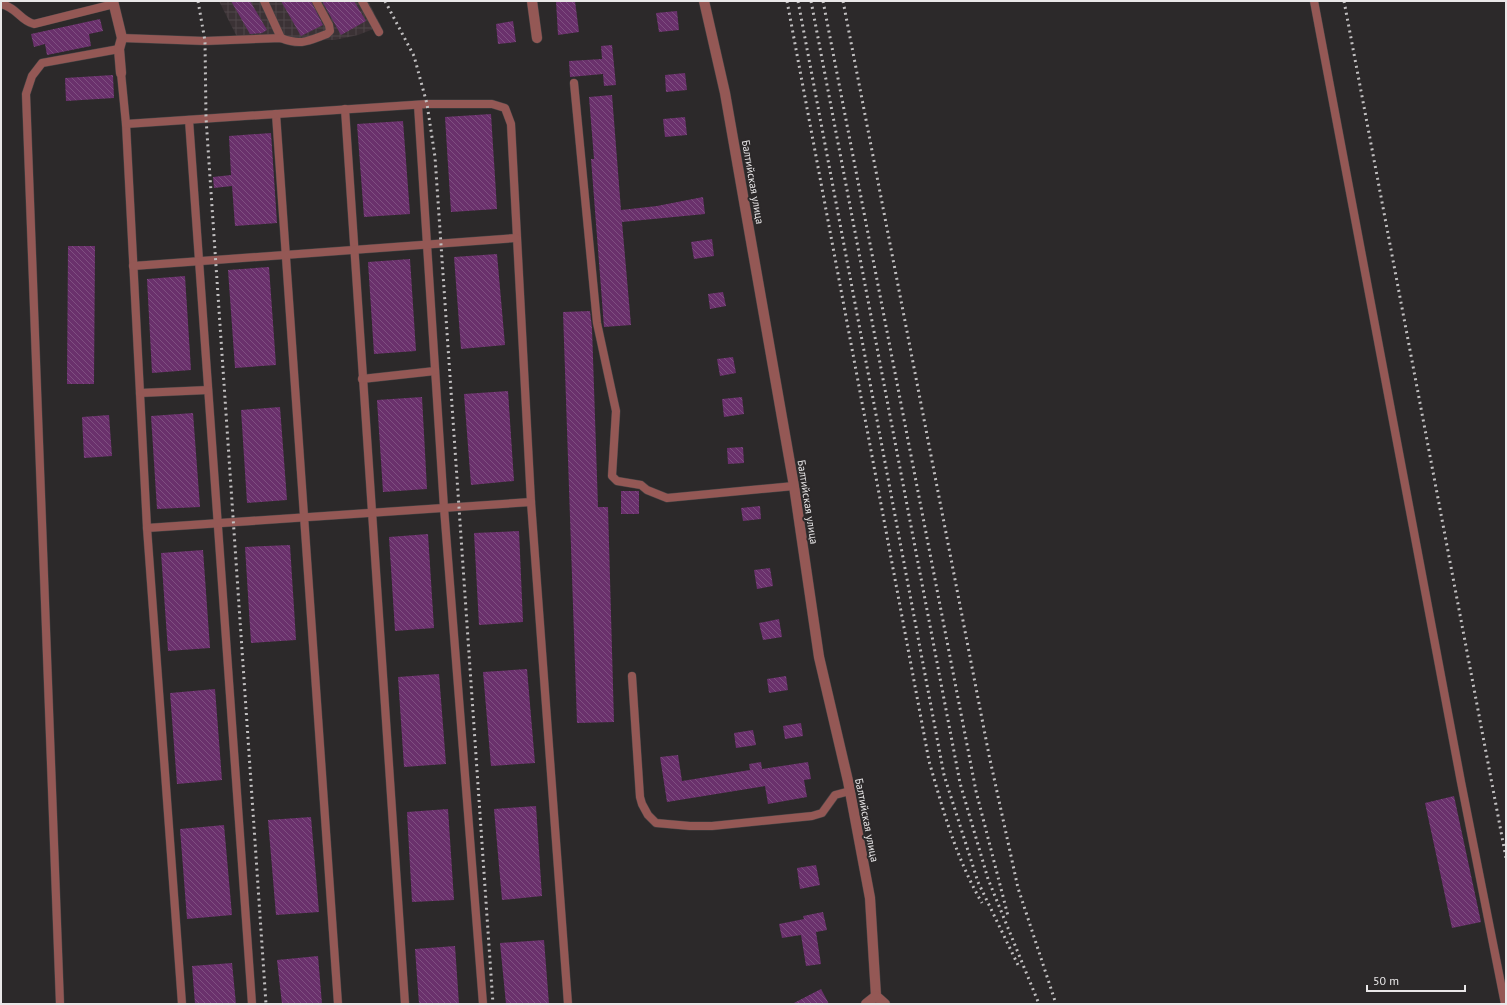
<svg xmlns="http://www.w3.org/2000/svg" width="1507" height="1005" viewBox="0 0 1507 1005" font-family="'PT Sans',sans-serif">
  <style>
    .industrial { fill: url(#industrial-grid) }
    .building { fill: url(#building-back-hatch) }
    .lines { fill: none; stroke-linecap: round; stroke-linejoin: round }
    .service-casing { stroke: #464445; stroke-width: 9 }
    .minor-casing { stroke: #464445; stroke-width: 11 }
    .service { stroke: #945855; stroke-width: 8 }
    .minor { stroke: #945855; stroke-width: 10 }
    .rail { stroke: #c1bfc0; stroke-width: 3; stroke-dasharray: 2 4; stroke-linecap: butt }
    .labels { text-anchor: middle; dominant-baseline: central; stroke-width: 4; stroke-linejoin: round; paint-order: stroke }
    .street-label { font-size: 11px; fill: #e9e7e8; stroke: #2c292a }
  </style>
  <defs>
    <pattern id="industrial-grid" width="8" height="8" patternUnits="userSpaceOnUse"><rect width="8" height="8" fill="#3b3235"/><path d="M0 4h8M4 0v8" fill="none" stroke="#4e4648"/></pattern>
    <pattern id="building-back-hatch" width="6" height="6" patternUnits="userSpaceOnUse"><rect width="6" height="6" fill="#6a316c"/><path d="M-1 5l2 2M0 0l6 6M5-1l2 2" fill="none" stroke="#7f4f81"/></pattern>
  </defs>
  <rect width="100%" height="100%" fill="#2c292a"/>
  <path class="industrial" d="M219 1H368L381 26 358 35 335 40 238 39Z"/>
  <g class="building">
    <path d="M231 1H250L267 30 262 33 250 34Z"/>
    <path d="M281 1H311L323 25 301 36Z"/>
    <path d="M322 1H354L366 21 341 35Z"/>
    <path d="M556 1H575L579 32 558 35Z"/>
    <path d="M677 11 679 30 659 32 656 13Z"/>
    <path d="M100 19 103 31 89 34 91 46 47 55 45 44 34 47 31 34Z"/>
    <path d="M513 21 516 42 498 44 496 24Z"/>
    <path d="M612 45 616 85 604 86 603 74 570 77 569 61 602 59 601 46Z"/>
    <path d="M685 73 687 90 666 92 665 75Z"/>
    <path d="M113 75 114 98 66 101 65 78Z"/>
    <path d="M612 95 621 210 657 206 703 197 705 214 622 222 631 325 604 327 591 159H594L589 97Z"/>
    <path d="M491 114 497 209 451 212 445 117Z"/>
    <path d="M685 117 687 135 665 137 663 119Z"/>
    <path d="M403 121 410 214 364 217 357 124Z"/>
    <path d="M271 133 277 223 235 226 232 186 214 188 213 177 231 175 229 136Z"/>
    <path d="M712 239 714 256 694 259 691 242Z"/>
    <path d="M68 246H95L94 384H67Z"/>
    <path d="M497 254 505 345 461 349 454 257Z"/>
    <path d="M410 259 416 351 374 354 368 262Z"/>
    <path d="M269 267 276 365 235 368 228 270Z"/>
    <path d="M185 276 191 370 152 373 147 279Z"/>
    <path d="M723 292 726 306 710 309 708 294Z"/>
    <path d="M590 311 592 328 598 507H608L614 722 577 723 563 312Z"/>
    <path d="M733 357 736 373 720 376 717 359Z"/>
    <path d="M508 391 514 481 471 485 464 394Z"/>
    <path d="M422 397 427 489 383 492 377 400Z"/>
    <path d="M742 397 744 414 724 417 722 399Z"/>
    <path d="M280 407 287 500 247 503 241 410Z"/>
    <path d="M193 413 200 507 157 509 151 416Z"/>
    <path d="M109 415 112 456 84 458 82 417Z"/>
    <path d="M743 447 744 463 728 464 727 448Z"/>
    <rect x="621" y="491" width="18" height="23"/>
    <path d="M760 506 761 519 743 521 741 508Z"/>
    <path d="M519 531 523 622 479 625 474 533Z"/>
    <path d="M428 534 434 628 395 631 389 537Z"/>
    <path d="M290 545 296 640 251 643 245 547Z"/>
    <path d="M203 550 210 648 168 651 161 553Z"/>
    <path d="M770 568 773 586 757 589 754 570Z"/>
    <path d="M779 619 782 637 763 640 759 623Z"/>
    <path d="M527 669 535 763 491 766 483 672Z"/>
    <path d="M439 674 446 764 404 767 398 677Z"/>
    <path d="M786 676 788 690 769 693 767 679Z"/>
    <path d="M215 689 222 780 177 784 170 693Z"/>
    <path d="M801 723 803 736 785 739 783 726Z"/>
    <path d="M753 730 756 745 736 748 734 733Z"/>
    <path d="M678 755 682 781 750 770 749 764 761 762 762 769 808 762 811 779 804 780 807 797 768 804 765 786 667 802 660 757Z"/>
    <path d="M1454 796 1481 922 1452 928 1425 803Z"/>
    <path d="M536 806 542 896 502 900 494 809Z"/>
    <path d="M448 809 454 900 412 902 407 812Z"/>
    <path d="M311 817 319 912 276 915 268 820Z"/>
    <path d="M224 825 232 915 187 919 180 829Z"/>
    <path d="M816 865 820 885 800 889 797 868Z"/>
    <path d="M823 912 827 930 816 932 821 964 806 966 801 935 782 938 779 924 804 919 803 916Z"/>
    <path d="M544 940 549 1004H506L500 943Z"/>
    <path d="M455 946 459 1004H419L415 949Z"/>
    <path d="M318 956 322 1004H282L277 960Z"/>
    <path d="M232 963 236 1004H195L192 966Z"/>
    <path d="M821 989 829 1004H792Z"/>
  </g>
  <g class="lines">
    <g class="service-casing">
      <g id="service">
        <path d="M264 1 281 38"/>
        <path d="M362 1 379 32"/>
        <path d="M1314 1 1461 782 1505 1004"/>
        <path d="M1 4C18 8 19 20 34 24L114 4"/>
        <path d="M122 38 205 41 281 38C301 46 308 41 327 34L330 31 329 25 316 1"/>
        <path d="M121 73 126 124 147 528 182 1004"/>
        <path d="M574 83 597 323 616 411 612 476 617 481 641 485 647 490 667 498 794 486"/>
        <path d="M418 105 444 508 483 1004"/>
        <path d="M345 109 405 1004"/>
        <path d="M276 114 338 1004"/>
        <path d="M189 120 252 1004"/>
        <path d="M126 124 427 104H492L505 108 511 124 531 502 568 1004"/>
        <path d="M133 266 516 238"/>
        <path d="M362 379 435 371"/>
        <path d="M140 393 208 390"/>
        <path d="M147 528 531 502"/>
        <path d="M632 676 640 797 642 804 648 815 656 823 690 826H712L812 816 822 813 835 795 850 791"/>
        <path d="M60 1004 26 94 32 76 42 63 119 49"/>
      </g>
    </g>
    <g class="minor-casing">
      <g id="minor">
        <path d="M113 1 122 38 119 49 121 73"/>
        <path d="M532 1 537 38"/>
        <path d="M704 1 725 93 794 486 819 657 848 781 870 898 876 996 885 1004"/>
        <path d="M866 1004 876 996"/>
      </g>
    </g>
    <use href="#service" class="service"/>
    <use href="#minor" class="minor"/>
    <g class="rail">
      <path d="M198 1 205 41 206 118 266 1004"/>
      <path d="M385 1 414 56 427 104 435 157 493 1004"/>
      <path d="M787 1 929 761C943 810 956 858 982 903"/>
      <path d="M798 1 944 775 978 882 1018 965"/>
      <path d="M811 1 960 783 988 879 1039 1004"/>
      <path d="M823 1 976 791 1008 916"/>
      <path d="M843 1 989 755 1018 888 1056 1004"/>
      <path d="M1344 1 1506 858"/>
    </g>
  </g>
  <g class="labels">
    <g class="street-label">
      <text transform="translate(753 182) rotate(80)">Балтийская улица</text>
      <text transform="translate(808 502) rotate(81)">Балтийская улица</text>
      <text transform="translate(867 820) rotate(79)">Балтийская улица</text>
    </g>
  </g>
  <rect width="1507" height="1005" fill="none" stroke="#e9e7e8" stroke-width="4"/>
  <path d="M1367 985v6h98v-6" fill="none" stroke="#e9e7e8" stroke-width="2"/>
  <text x="1373" y="985" font-size="12" fill="#e9e7e8" stroke="#2c292a" stroke-width="3" paint-order="stroke">50 m</text>
</svg>
